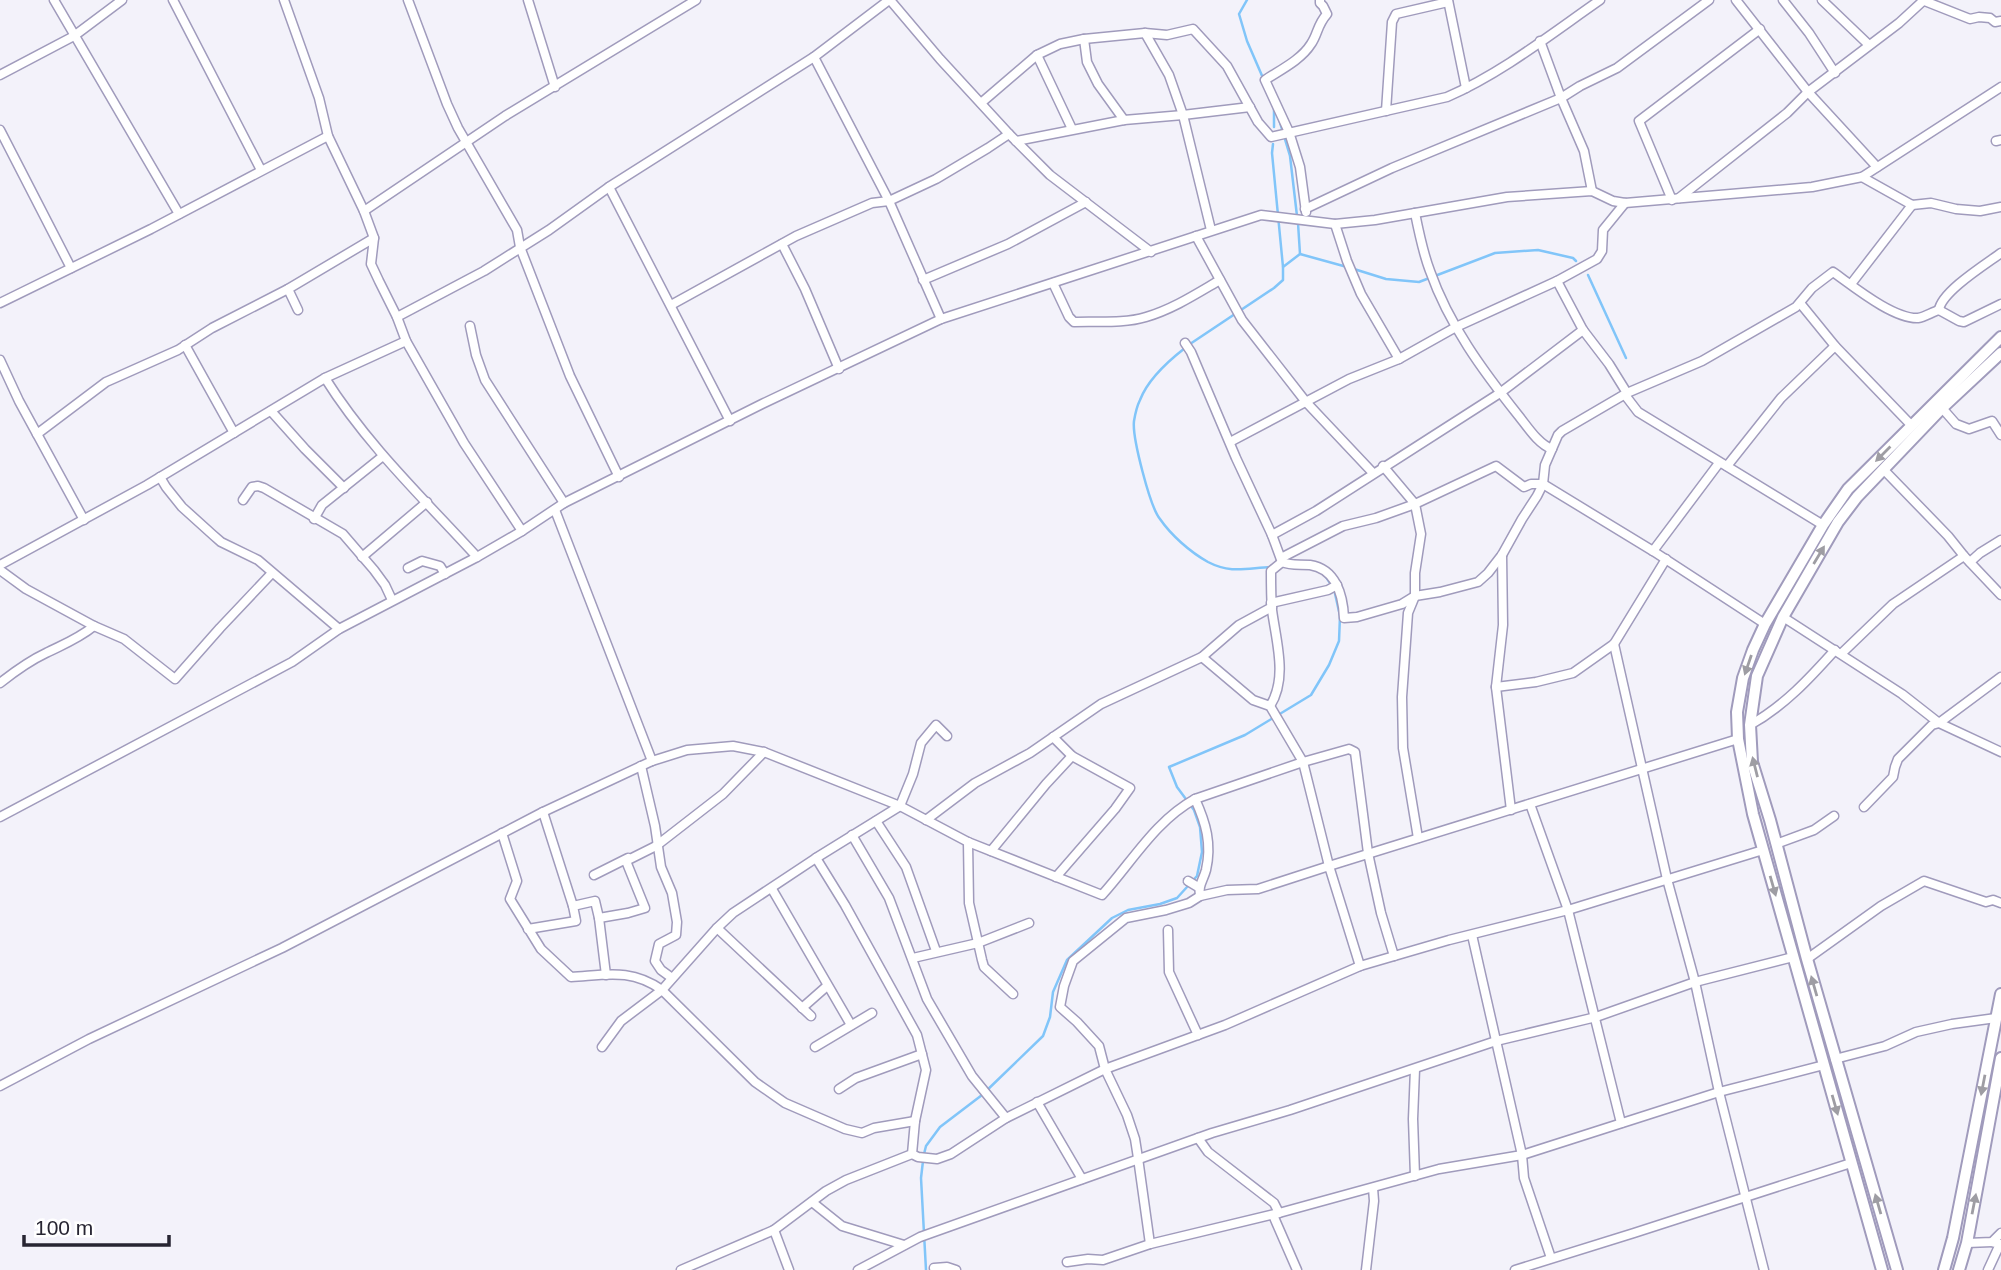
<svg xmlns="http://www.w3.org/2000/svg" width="2001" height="1270" viewBox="0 0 2001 1270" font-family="Helvetica,sans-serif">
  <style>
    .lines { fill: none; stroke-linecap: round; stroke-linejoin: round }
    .stream { stroke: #81c5f9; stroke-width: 2.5 }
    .minor-casing { stroke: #a09bbc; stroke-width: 11 }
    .secondary-casing { stroke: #a09bbc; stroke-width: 14 }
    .minor { stroke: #fff; stroke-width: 8 }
    .secondary { stroke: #fff; stroke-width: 10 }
    .oneway { fill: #9e9da3 }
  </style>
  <rect width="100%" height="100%" fill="#f3f2fa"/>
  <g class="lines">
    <g class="stream">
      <path d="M1247 0 1239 14 1247 41 1263 78"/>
      <path d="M1274 105V127"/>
      <path d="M1278 116 1290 156 1297 216"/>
      <path d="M1273 144 1272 153 1283 267"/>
      <path d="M1300 254 1347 267"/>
      <path d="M1354 269 1386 279 1419 282 1495 253 1538 250 1573 258 1576 261"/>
      <path d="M1588 275 1626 358"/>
      <path d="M1190 344 1274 288 1283 280V267L1300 254 1298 223"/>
      <path d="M1185 348C1167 362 1148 379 1140 400 1137 406 1135 415 1134 421 1132 437 1150 507 1160 519 1171 535 1190 552 1208 562 1231 574 1247 568 1271 567"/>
      <path d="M924 1154 926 1146 940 1127 982 1095 1043 1036 1050 1017 1053 992 1067 960 1112 918 1128 910 1160 904 1177 898 1197 876 1202 852 1200 827 1194 810 1177 787 1169 767 1245 735 1311 695 1329 665 1339 641 1340 616 1334 589 1326 577"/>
      <path d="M923 1161 921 1178 926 1270"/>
    </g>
    <g class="minor-casing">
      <g id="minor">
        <path d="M54 0 179 214"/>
        <path d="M173 0 261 170"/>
        <path d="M284 0 319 98 328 136 364 211 374 238 371 264 379 281 397 317 406 341 464 443 522 531"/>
        <path d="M408 0 447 104 458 128 517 230 520 247 570 376 619 477"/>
        <path d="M528 0 555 87"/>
        <path d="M890 0 940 59 1009 134 1050 175 1151 252"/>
        <path d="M1448 0 1466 88"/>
        <path d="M1736 0 1808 92 1877 167"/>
        <path d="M1783 0 1809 33 1835 73"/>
        <path d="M1822 0 1869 45"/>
        <path d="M1922 0 1970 19 1979 17 1990 18 1995 22 2001 21"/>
        <path d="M1145 33 1169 75 1183 115 1211 230"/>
        <path d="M1084 39 1087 62 1098 84 1124 120"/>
        <path d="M1540 41 1561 98 1584 151 1592 191"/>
        <path d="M1037 55 1072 129"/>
        <path d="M814 57 889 201 941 319"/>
        <path d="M0 75 74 36 122 0"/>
        <path d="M981 103 1037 55 1060 44 1084 39 1145 33 1167 35 1193 29 1227 66 1258 122 1271 137 1447 97C1502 73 1551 34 1600 0"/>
        <path d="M1386 111 1392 22 1396 14 1448 2"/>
        <path d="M0 130 71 268"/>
        <path d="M1016 141 1124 120 1183 115 1250 107"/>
        <path d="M1996 141 2001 140"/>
        <path d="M1862 177 1912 205 1931 203 1956 209 1980 211 2001 207"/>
        <path d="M609 187 730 421"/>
        <path d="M1679 198 1787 113 1808 92 1899 23 1924 0"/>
        <path d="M1672 200 1639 121 1760 29"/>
        <path d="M1305 209 1392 168 1561 98 1580 86 1617 68 1709 0"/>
        <path d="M364 211 505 116 696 0"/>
        <path d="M1306 212 1300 167 1289 132 1265 80C1280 70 1301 60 1311 44 1318 34 1317 25 1327 14L1323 6 1320 3V0"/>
        <path d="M1415 213C1419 233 1423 253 1430 271 1449 325 1483 371 1518 415 1527 426 1538 444 1552 449"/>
        <path d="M1335 224 1347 261 1361 294 1399 359"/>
        <path d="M1196 236 1242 320 1306 402 1373 473"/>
        <path d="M782 244 805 289 839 369"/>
        <path d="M923 280 1008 244 1086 202"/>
        <path d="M1557 281 1597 259 1602 251 1603 230 1625 203"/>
        <path d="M1053 283 1069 317 1074 322C1097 321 1123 324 1146 317 1173 309 1196 294 1220 280"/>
        <path d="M1851 284 1912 205"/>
        <path d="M288 289 298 310"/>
        <path d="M0 303 151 229 328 136"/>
        <path d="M1800 303 1835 346 1912 426"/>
        <path d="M671 305 796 236 872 203 889 201 936 179 988 148 1009 134"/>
        <path d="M1939 310C1941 292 1986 264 2001 253"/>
        <path d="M397 317 484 271 549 230 609 187 814 57 889 0"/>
        <path d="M470 326 476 355 485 380 564 503"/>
        <path d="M1185 343 1191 352 1236 458 1272 535 1282 562"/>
        <path d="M185 345 234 433"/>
        <path d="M0 360 19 401 84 520"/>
        <path d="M325 378C367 445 424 499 477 557"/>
        <path d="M1625 395 1638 412 1823 525"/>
        <path d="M1942 408 1956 424 1969 429 1992 421 2001 435"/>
        <path d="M271 411 305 449 344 488"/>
        <path d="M37 434 106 382 178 350 212 328 288 289 374 238"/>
        <path d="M1230 442 1349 379 1399 359 1456 327 1557 281 1583 330 1609 364 1627 393"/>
        <path d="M1383 466 1415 504 1421 534 1415 573V596L1408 613 1402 697 1403 748 1418 838"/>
        <path d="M1727 466 1781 398 1835 346"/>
        <path d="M1884 470 1948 536 1964 556 2001 595"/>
        <path d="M160 477 166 487 182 507 213 535 221 542 258 560 339 629"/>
        <path d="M243 500 252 487 258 486 264 488 343 534 374 570 385 585 392 600"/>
        <path d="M555 510 652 761"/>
        <path d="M314 519 322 505 383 456"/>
        <path d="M1272 535 1316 511 1500 393 1583 330"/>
        <path d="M1653 551 1719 463"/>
        <path d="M1502 555 1503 625 1496 687 1511 810"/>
        <path d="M362 557 427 502"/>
        <path d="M1281 558 1343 526 1376 518 1415 504 1496 466 1524 487 1531 484H1543L1653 551 1765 624"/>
        <path d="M1282 562C1291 566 1300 564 1310 565 1336 569 1343 595 1344 618L1357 617 1402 604 1415 596 1440 592 1478 582 1488 573 1502 555 1522 519 1537 496 1543 484 1545 465 1558 435 1562 431 1627 393 1702 361 1796 307 1812 288 1833 272C1853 286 1893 319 1918 318 1925 317 1932 312 1939 310L1959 321 1964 322 2001 304"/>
        <path d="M1970 562 1980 553 2001 540"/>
        <path d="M0 565 147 485 325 378 406 341"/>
        <path d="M408 568 422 561 440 566 445 574"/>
        <path d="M0 570 26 589 94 626 124 639 175 679 220 628 272 573"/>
        <path d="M1271 603 1328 590 1337 585"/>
        <path d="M1783 617 1902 694 1939 723 2001 752"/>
        <path d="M1614 644 1667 879 1695 982 1719 1092 1764 1270"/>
        <path d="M1842 653 1893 604 1964 556"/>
        <path d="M1202 657 1253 700 1270 706 1303 762 1349 749 1355 752 1368 853 1381 913 1394 956"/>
        <path d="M0 683C14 672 29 661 46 653 64 644 78 639 94 626"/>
        <path d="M1496 687 1536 682 1573 673 1614 644 1666 559"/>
        <path d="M1270 706C1288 678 1276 641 1272 610 1271 597 1271 584 1271 571L1282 562"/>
        <path d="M1750 725C1784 706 1809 679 1835 650"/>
        <path d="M1053 737 1072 756 1130 788 1115 809 1056 877"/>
        <path d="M641 766 655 826 661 867 672 893 677 922 676 935 659 944 655 961 661 970 672 978"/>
        <path d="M1195 799C1206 823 1212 844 1206 870 1203 881 1198 885 1200 896"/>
        <path d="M1530 804 1568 910 1621 1123"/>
        <path d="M1864 807 1893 777 1895 767 1898 759 1932 725 1939 723 2001 677"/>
        <path d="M543 812 573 906"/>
        <path d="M0 817 292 662 339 629 477 557 522 531 564 503 762 404 941 319 1261 215 1335 224 1375 220 1507 197 1592 191 1613 201 1625 203 1812 187 1862 177 2001 87"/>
        <path d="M926 820 975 783 1030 753 1101 704 1202 657 1239 625 1272 607"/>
        <path d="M876 821 906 867 936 951"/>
        <path d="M502 833 517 881 510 899 541 949 571 977C606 975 631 968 662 990L755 1082 785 1103 845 1129 862 1133 874 1128 915 1121"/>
        <path d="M852 835 889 898 927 999 972 1076 1006 1118"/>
        <path d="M968 842 969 903 982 960 984 967 1013 994"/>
        <path d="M1776 844 1814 830 1834 816"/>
        <path d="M656 846 723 794 764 752"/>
        <path d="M991 851 1046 784 1072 756"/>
        <path d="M594 875 628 858"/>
        <path d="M1188 881 1198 887"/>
        <path d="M772 889 851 1025"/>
        <path d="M599 918 606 975"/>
        <path d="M717 928 811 1016"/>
        <path d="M528 929 576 921 573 906 595 901 599 918 628 913 645 908 626 861 658 845"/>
        <path d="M1168 930 1169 972 1198 1035"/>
        <path d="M1472 935 1522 1155 1524 1178 1551 1258"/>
        <path d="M913 958 978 943 1029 923"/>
        <path d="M1807 959 1881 906 1924 881 1986 902 1993 900 2001 903"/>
        <path d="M802 1008 827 986"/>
        <path d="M602 1047 621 1021 662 990 717 928 733 913 816 858 900 806 913 774 921 743 936 725 947 736"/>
        <path d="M815 1047 872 1013"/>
        <path d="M1835 1059 1885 1046 1916 1032 1952 1024 1996 1018"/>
        <path d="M0 1086 89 1039 282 948 543 812 652 761 687 750 733 746 764 752 900 806 968 842 1102 895C1132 862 1155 821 1195 799L1303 762 1329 866 1738 739"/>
        <path d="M839 1089 856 1078 922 1054"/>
        <path d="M1037 1102 1082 1179"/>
        <path d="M1198 1138 1208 1152 1274 1203 1279 1213"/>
        <path d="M912 1154 918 1157 937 1159 951 1154 1006 1118 1105 1069 1225 1025 1360 966 1449 940 1568 910 1763 850"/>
        <path d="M1415 1176 1413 1119 1415 1069"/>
        <path d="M812 1202 842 1226 904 1245"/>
        <path d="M1273 1215 1297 1270"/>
        <path d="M774 1230 789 1270"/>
        <path d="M1967 1243 1992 1242 2001 1233"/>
        <path d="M1150 1244 1138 1158 1135 1139 1127 1115 1105 1069 1099 1046 1077 1022 1060 1007 1064 986 1073 961 1126 918 1166 910 1189 903 1200 896 1227 890 1258 889 1329 866 1360 966"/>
        <path d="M1067 1262 1088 1259 1103 1260 1150 1244 1279 1213 1439 1169 1522 1155 1719 1092 1824 1065"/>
        <path d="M934 1268 947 1267 956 1270"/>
        <path d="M681 1270 774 1230 826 1191 846 1180 912 1154 915 1121 926 1070 917 1035 845 905 816 858"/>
        <path d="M858 1270 920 1237 1212 1133 1290 1110 1496 1041 1596 1017 1695 982 1793 957"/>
        <path d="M1366 1270 1374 1201 1373 1188"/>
        <path d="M1515 1270 1634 1233 1851 1163"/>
        <path d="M1988 1270 2000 1244 1992 1242"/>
      </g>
    </g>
    <g class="secondary-casing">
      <g id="secondary">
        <path d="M1882 1270 1753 814 1738 739 1737 712 1743 678 1753 650 1765 624 1823 525 1848 489 2001 337"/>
        <path d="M1897 1270 1807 959 1770 820 1752 762 1750 725 1757 676 1783 617 1838 522 1857 497 1942 408 2001 353"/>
        <path d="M1944 1270 1953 1238 2001 994"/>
        <path d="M1959 1270 1967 1243 2001 1058"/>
      </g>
    </g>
    <use href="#minor" class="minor"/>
    <use href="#secondary" class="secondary"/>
  </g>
  <defs><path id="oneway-solid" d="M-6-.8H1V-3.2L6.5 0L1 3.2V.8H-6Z" transform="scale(1.75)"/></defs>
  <g class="oneway">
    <use href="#oneway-solid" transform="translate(1883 454) rotate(135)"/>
    <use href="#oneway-solid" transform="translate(1819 555) rotate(-59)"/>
    <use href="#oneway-solid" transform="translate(1748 665) rotate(109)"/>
    <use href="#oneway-solid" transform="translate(1755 767) rotate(-104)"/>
    <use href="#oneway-solid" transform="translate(1773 886) rotate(74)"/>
    <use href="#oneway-solid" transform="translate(1814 986) rotate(-106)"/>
    <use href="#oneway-solid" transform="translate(1983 1085) rotate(101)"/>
    <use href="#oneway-solid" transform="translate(1835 1105) rotate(74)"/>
    <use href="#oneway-solid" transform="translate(1878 1204) rotate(-106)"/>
    <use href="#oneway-solid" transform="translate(1974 1204) rotate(-79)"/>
  </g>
  <path d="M24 1235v10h145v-10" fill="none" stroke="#272532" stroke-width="3.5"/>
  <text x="35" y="1235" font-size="21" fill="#272532" stroke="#ffffff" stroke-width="5" paint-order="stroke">100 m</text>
</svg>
